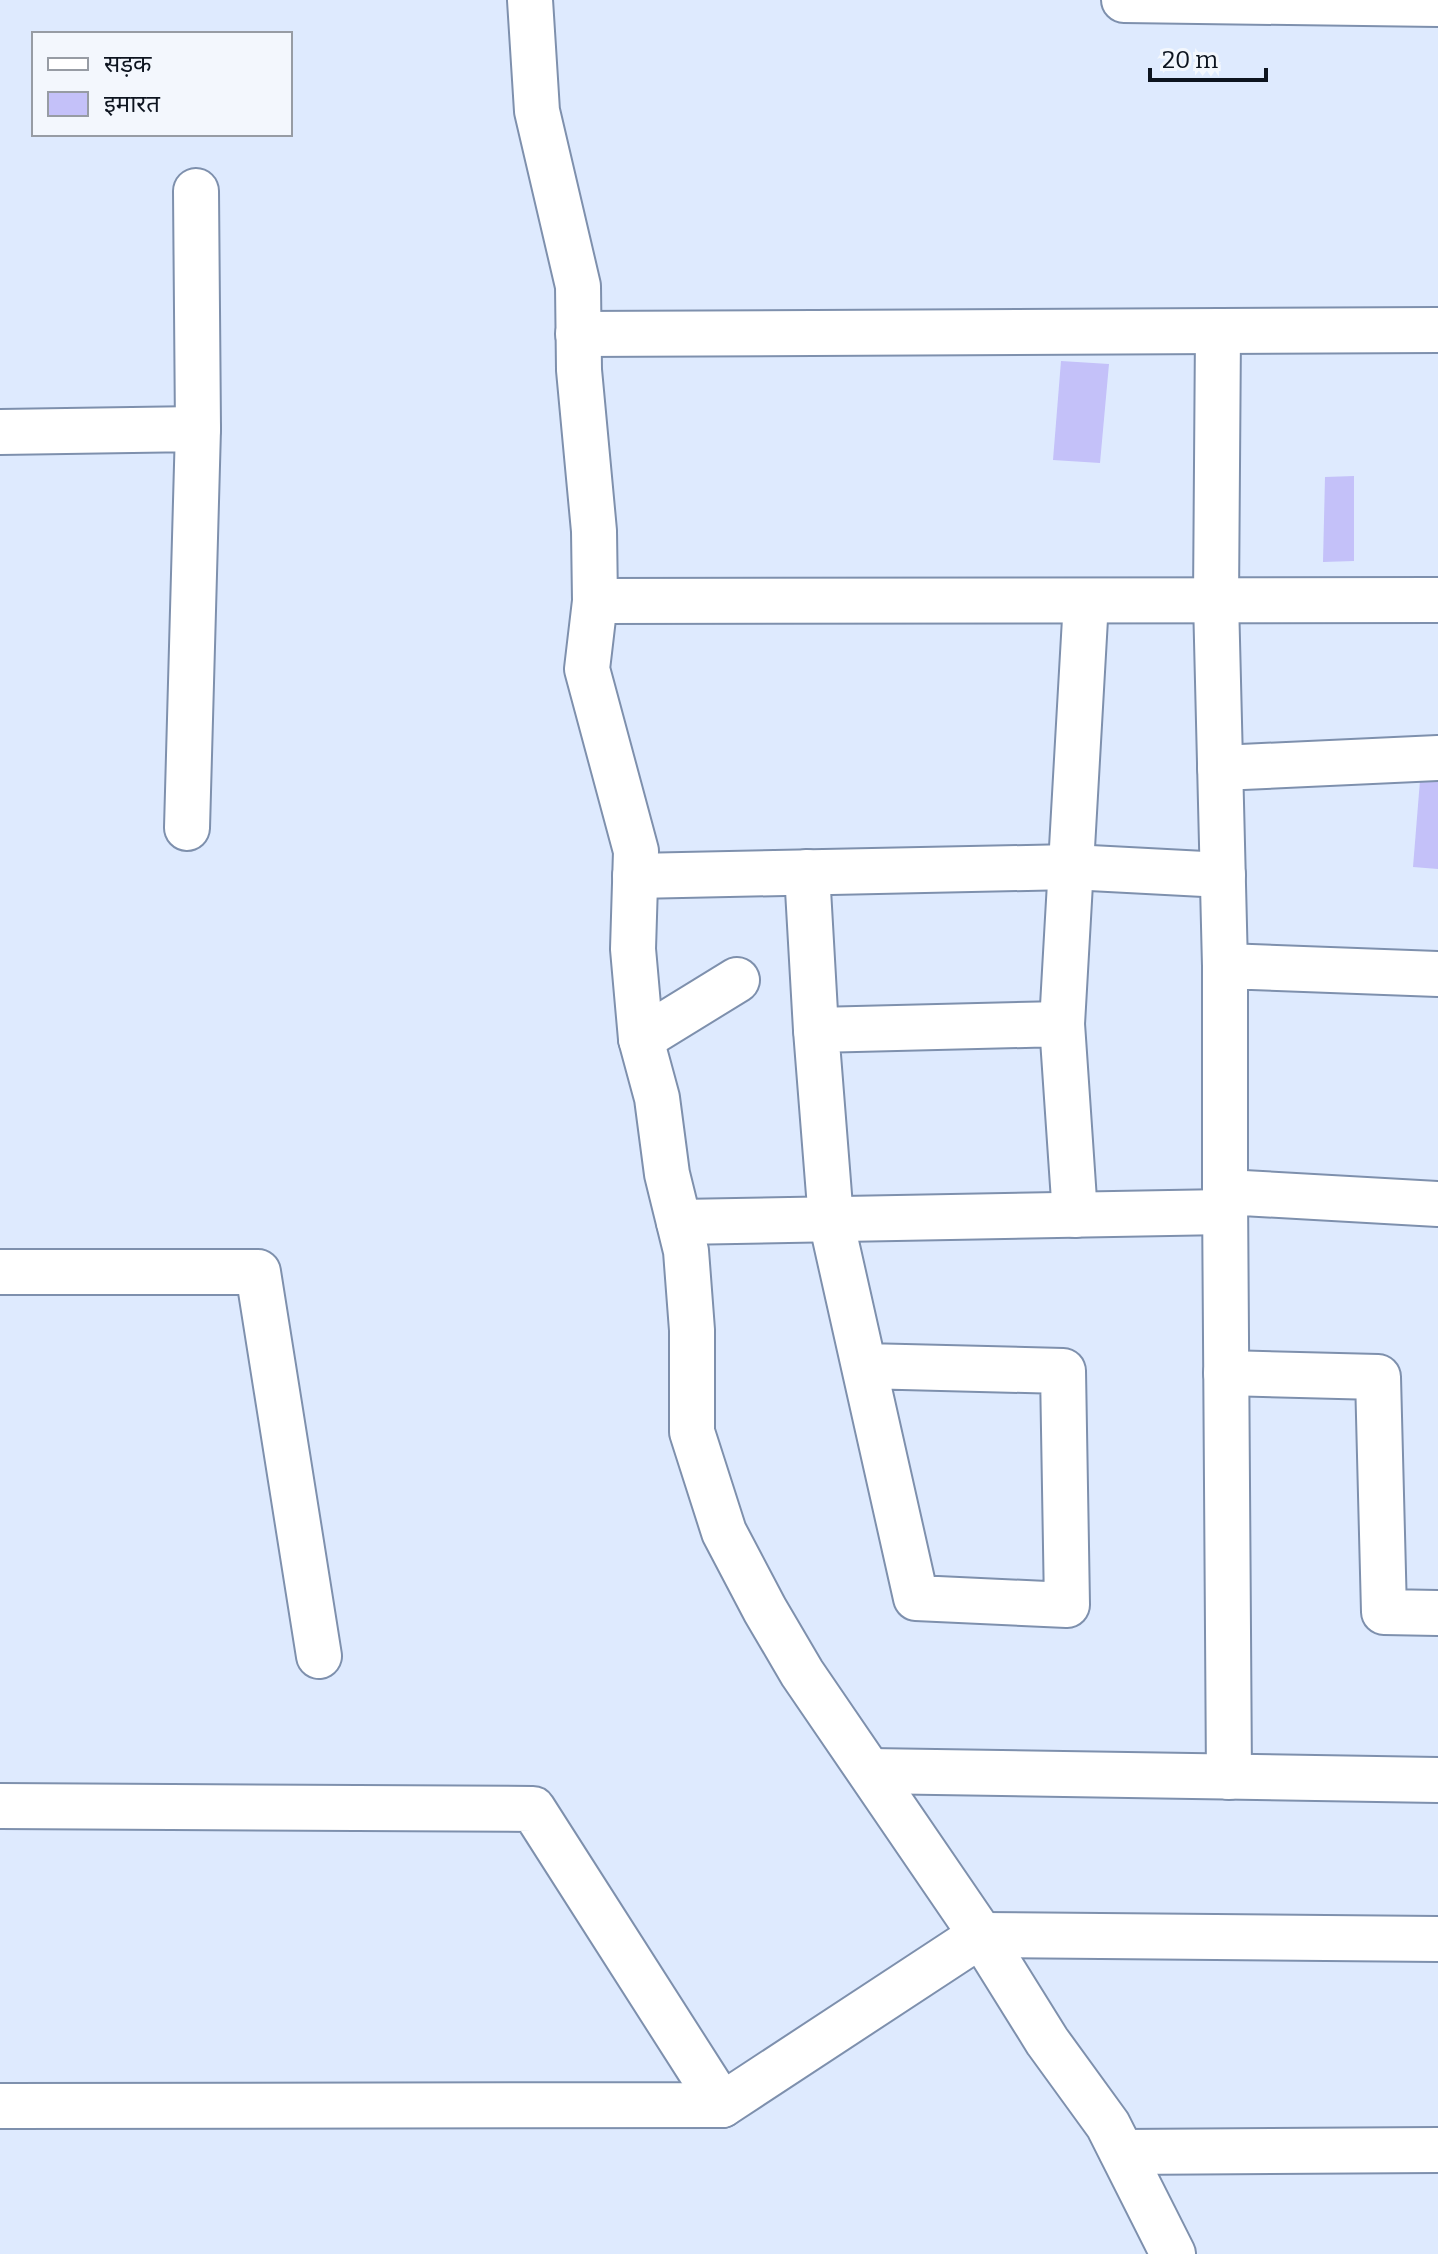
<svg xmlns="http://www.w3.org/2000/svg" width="1438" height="2254" viewBox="0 0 1438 2254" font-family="Bitter,'Noto Sans Devanagari',serif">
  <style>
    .building { fill: #c4c1f9 }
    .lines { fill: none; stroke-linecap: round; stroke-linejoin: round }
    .minor-casing { stroke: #7e90ad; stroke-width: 48 }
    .minor { stroke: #fff; stroke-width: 44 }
  </style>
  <rect width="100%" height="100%" fill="#deeafe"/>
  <g class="building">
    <path d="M1061 361 1109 364 1100 463 1053 460Z"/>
    <path d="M1354 476V561L1323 562 1325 477Z"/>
    <path d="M1421 768 1438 769V869L1413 867Z"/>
  </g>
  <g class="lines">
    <g class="minor-casing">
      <g id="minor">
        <path d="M530 0 537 111 578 286 579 370 594 531 595 601 587 669 636 851 633 949 641 1039 657 1098 667 1174 686 1251 692 1330V1432L724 1532 765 1610 802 1673 981 1935 1047 2041 1108 2125 1173 2254"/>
        <path d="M1124 0 1438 4"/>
        <path d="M196 191 198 429"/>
        <path d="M1218 331 1216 600 1225 966"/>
        <path d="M578 334 1438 330"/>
        <path d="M0 432 198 429 187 828"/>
        <path d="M595 601 1438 600"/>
        <path d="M1220 768 1438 758"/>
        <path d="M807 872 816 1030"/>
        <path d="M635 876 1071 867 1223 875"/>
        <path d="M1062 1024 1086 601"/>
        <path d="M641 1039 737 980"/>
        <path d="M1225 1192V966L1438 974"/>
        <path d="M679 1222 1225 1212"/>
        <path d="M0 1272H258L319 1656"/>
        <path d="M864 1366 1063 1371 1067 1605 916 1598 831 1220 816 1030 1062 1024 1075 1215"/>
        <path d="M1226 1373 1378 1377 1384 1612 1438 1613"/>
        <path d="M870 1771 1438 1780"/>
        <path d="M1229 1777 1225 1192 1438 1204"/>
        <path d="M0 1806 533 1809 722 2105"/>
        <path d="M0 2106 722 2105 981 1935 1438 1939"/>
        <path d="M1122 2152 1438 2150"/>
      </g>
    </g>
    <use href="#minor" class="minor"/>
  </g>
  <rect x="32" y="32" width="260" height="104" fill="#f3f7fd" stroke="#979ca4" stroke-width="2"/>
  <rect x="48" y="58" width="40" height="12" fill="#ffffff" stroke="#979ca4" stroke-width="2"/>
  <text x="104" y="72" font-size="24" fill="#0d141f">सड़क</text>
  <rect x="48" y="92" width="40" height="24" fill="#c4c1f9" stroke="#979ca4" stroke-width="2"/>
  <text x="104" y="112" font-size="24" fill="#0d141f">इमारत</text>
  <path d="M1150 68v12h116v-12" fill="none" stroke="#0d141f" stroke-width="4"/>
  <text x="1162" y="68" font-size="24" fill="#0d141f" stroke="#f3f7fd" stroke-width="6" paint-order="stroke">20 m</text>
</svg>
